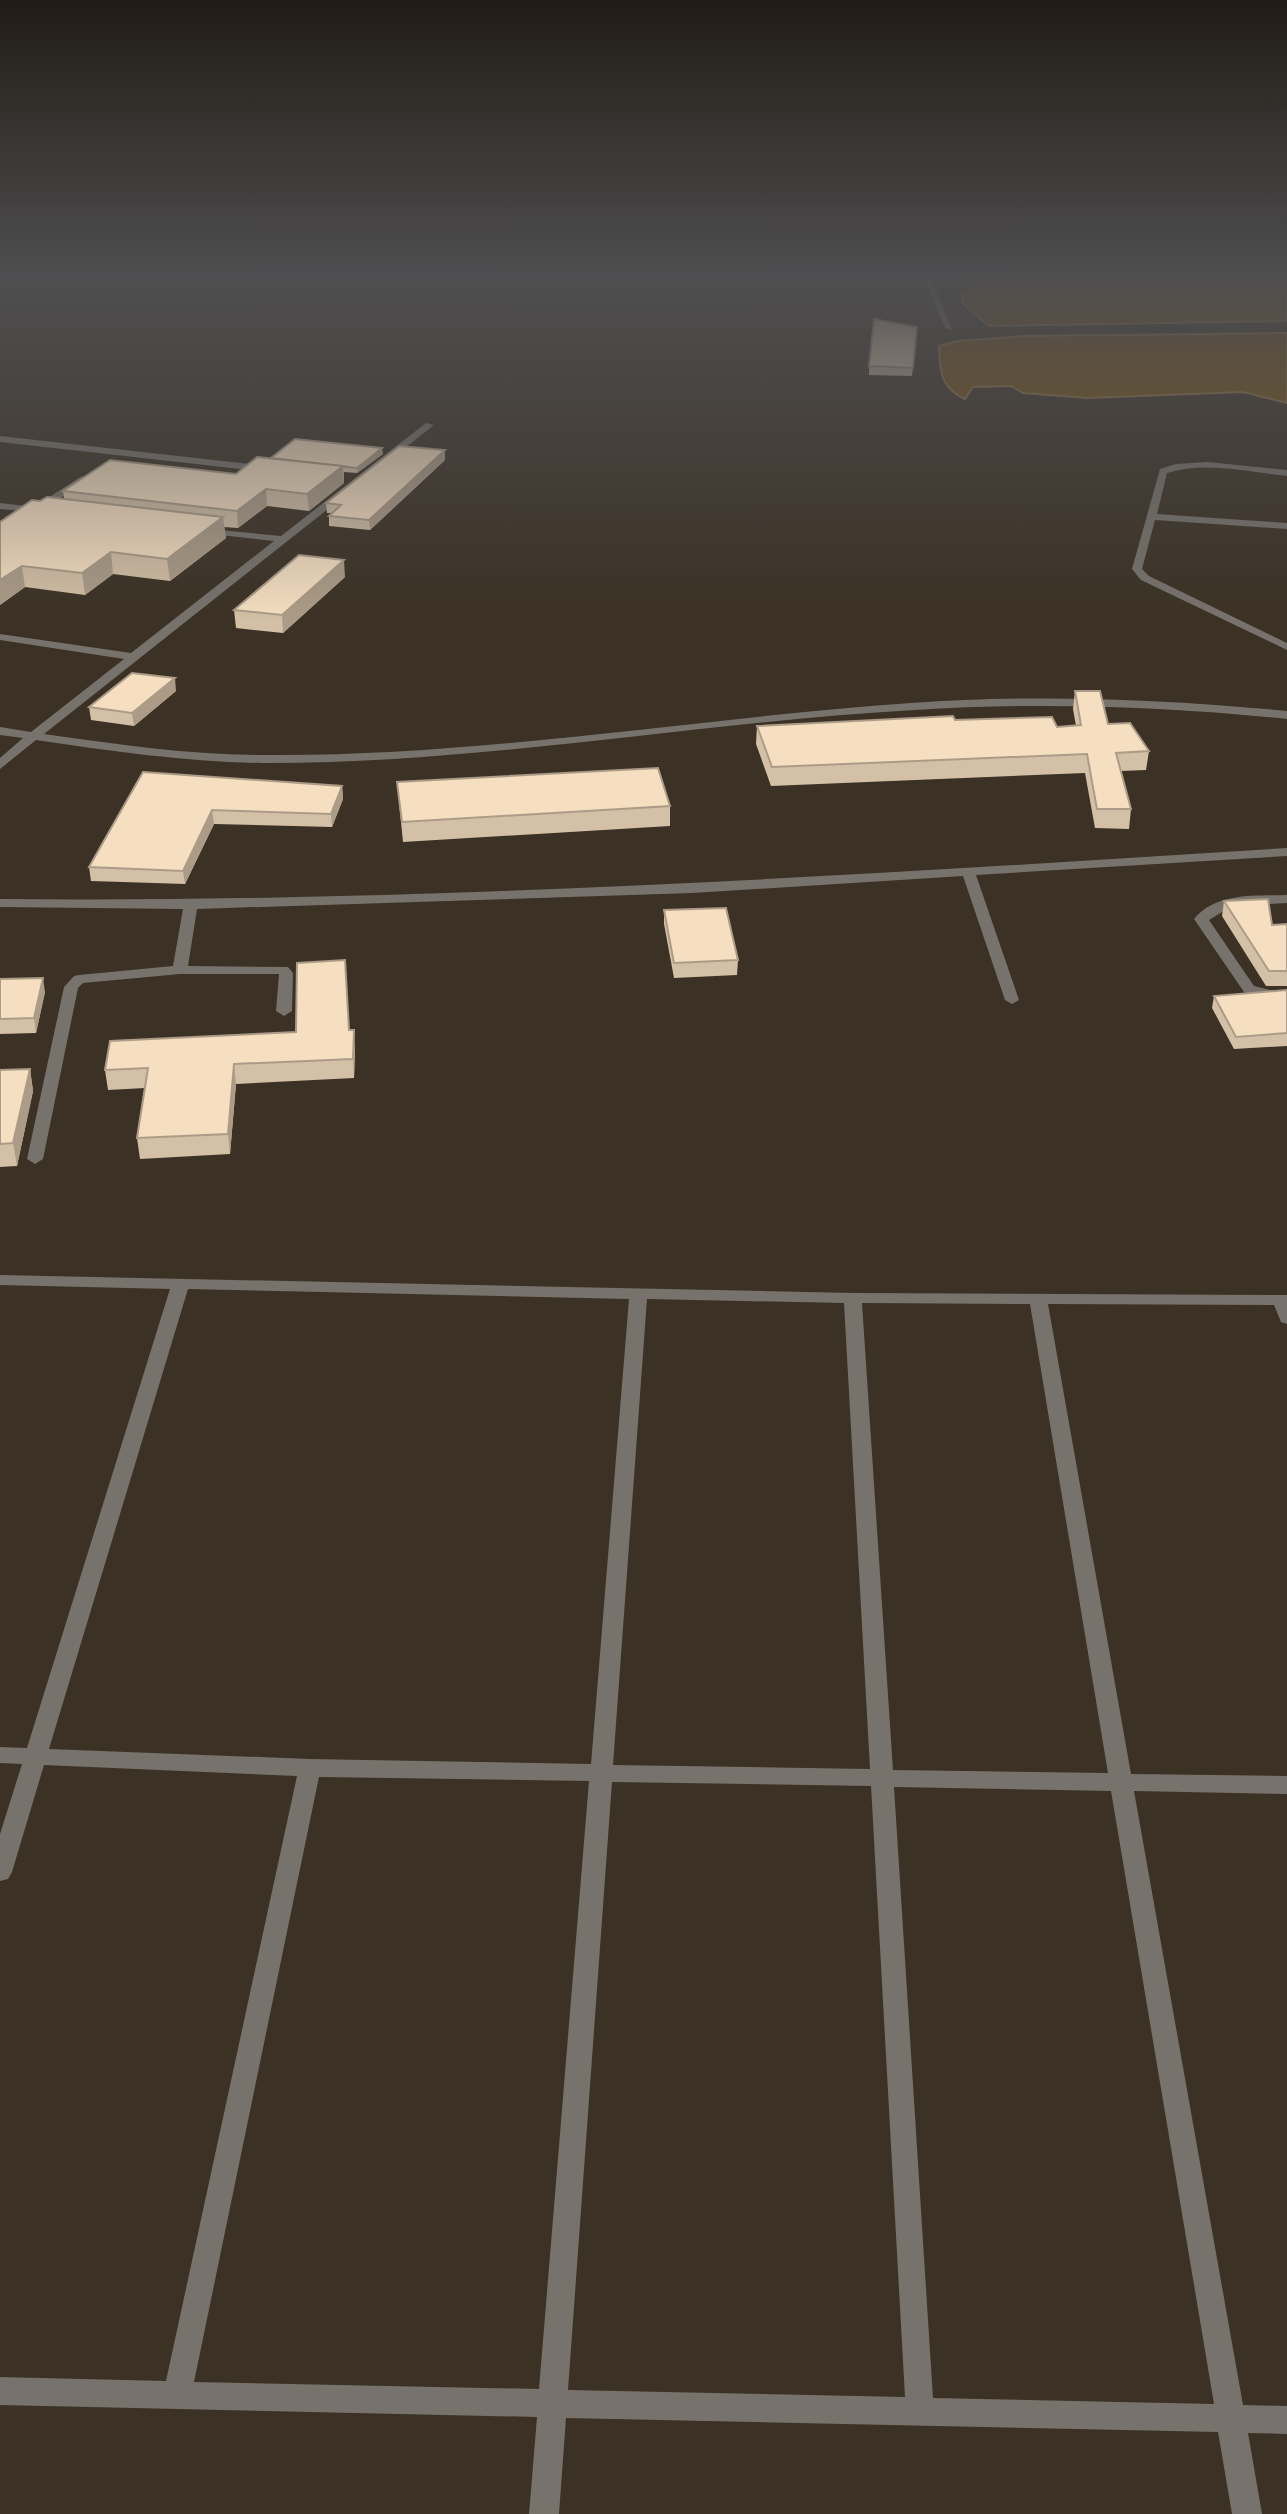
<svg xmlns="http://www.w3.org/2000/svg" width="1287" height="2514" viewBox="0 0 1287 2514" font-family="'Nunito Sans',sans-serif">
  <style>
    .water { fill: #7d550f; stroke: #987a47; stroke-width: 2 }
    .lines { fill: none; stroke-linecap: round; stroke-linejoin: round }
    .minor { fill: #77726b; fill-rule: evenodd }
    .wall { fill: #d4c0a6 }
    .shaded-wall { fill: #ac9c87 }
    .building { fill: #f6dfc1; stroke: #ac9c87; stroke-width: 2 }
  </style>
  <rect width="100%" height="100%" fill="#3b3124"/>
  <g class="water">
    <path d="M944 272H1268L1287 277V321L989 326 962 303 963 292 972 290C969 276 955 276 942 273Z"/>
    <path d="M1287 333V403L1243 392 1088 398 1023 393 1011 386 973 387 965 399C940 388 940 371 939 346L958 341 1024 336Z"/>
  </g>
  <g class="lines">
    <g class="minor">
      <path d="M921 272H929L952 330 945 328Z"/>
      <path d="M426 423 434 425 44 734C116 744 189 755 262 755 479 757 695 718 911 703 1037 694 1162 699 1287 711V719C1163 706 1039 702 915 710 697 722 481 764 262 763 186 762 111 751 36 740L0 769V758L23 738 0 735V727L31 732 124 659 0 640V634L131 653 274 541 202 533 198 532V528L281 536Z"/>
      <path d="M0 436 267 466 272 469 267 472 0 442Z"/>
      <path d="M1207 462 1287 470V476C1248 472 1205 461 1167 473L1157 514 1287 523V529L1155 520 1142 569 1149 576 1287 643V650L1141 580 1132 569 1160 469 1176 464Z"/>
      <path d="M82 476 87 479 85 481 45 509 46 513 0 509V503L34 507Z"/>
      <path d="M1287 848V856L976 875 1019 1000 1012 1004 1005 1000 963 876 693 893 197 909 188 966 288 967 293 973 292 1011 284 1016 276 1011 279 974H180L83 983 78 988 43 1159 35 1164 27 1159 64 987 74 976 79 975 173 966 183 909 0 907V899C430 903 858 875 1287 848Z"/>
      <path d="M1287 895V903L1232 906 1209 920 1254 986 1270 990H1287V998L1269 999 1244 992 1194 919C1216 892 1255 896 1287 895Z"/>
      <path d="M0 1275 853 1293 1287 1295V1324L1281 1322 1274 1305 1048 1304 1131 1774 1287 1776V1794L1134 1791 1243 2405 1287 2406V2434L1248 2433 1262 2514H1232L1218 2432 566 2418 559 2514H529L537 2417 0 2405V2377L166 2381 297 1776 44 1765 12 1872 8 1879 0 1881V1834L22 1764 0 1763V1747L27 1748 170 1289 0 1285ZM188 1289 629 1299 591 1764 310 1759 49 1749ZM647 1299 844 1303 870 1769 613 1765ZM862 1303 1030 1304 1108 1773 893 1770ZM319 1777 589 1781 539 2389 194 2382ZM612 1782 871 1786 905 2397 568 2390ZM894 1787 1111 1791 1214 2404 933 2398Z"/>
    </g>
  </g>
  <g class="wall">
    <path d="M917 327 912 376 869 375V366Z"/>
    <path d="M445 450V460L370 530 329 526V516L332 513H327L326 503Z"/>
    <path d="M383 454 357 473 344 472V483L309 511 267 506 238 528 224 527 226 538 170 581 113 574 85 595 25 587 0 605 40 501 64 498 63 491 236 474 271 459Z"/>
    <path d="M345 577 283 633 236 628 234 610Z"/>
    <path d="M176 691 134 726 91 720 89 707Z"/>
    <path d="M1075 691 1108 724 1149 751 1146 770 1121 771 1131 809 1129 829 1095 828 1085 773 771 786 756 744 757 726 955 720 1057 727 1076 726 1073 709Z"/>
    <path d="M143 772 342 786 343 799 332 827 214 824 185 884 91 881 89 867Z"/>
    <path d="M397 782 670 806V826L403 842Z"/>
    <path d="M1224 901 1272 925 1287 924V986H1266L1222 916Z"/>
    <path d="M664 910 738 960 737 975 674 978 664 924Z"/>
    <path d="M345 960 349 1030 355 1050 354 1078 236 1084 230 1154 140 1159 137 1138 145 1088 108 1090 105 1070 296 1032Z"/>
    <path d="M0 979 45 992 36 1033 0 1034Z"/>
    <path d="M1287 990V1046L1234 1049 1212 1008 1214 996Z"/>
    <path d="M30 1069 33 1091 17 1166 0 1167V1070Z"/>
  </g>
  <g class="shaded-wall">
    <path d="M382 448 383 454 357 473V468Z"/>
    <path d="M445 450V460L370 530 369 520Z"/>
    <path d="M343 466 344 483 309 511 307 494Z"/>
    <path d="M266 489 267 506 238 528 237 511Z"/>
    <path d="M223 517 226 538 170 581 167 559Z"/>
    <path d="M111 552 113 574 85 595 82 573Z"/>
    <path d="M344 560 345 577 283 633 282 615Z"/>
    <path d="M22 566 25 587 0 605V580Z"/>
    <path d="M175 678 176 691 134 726 132 713Z"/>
    <path d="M342 786 343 799 332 827 331 814Z"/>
    <path d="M212 810 214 824 185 884 183 871Z"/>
    <path d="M43 978 45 992 36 1033 34 1018Z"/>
    <path d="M354 1030 355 1050 354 1078 353 1059Z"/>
    <path d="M234 1064 236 1084 230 1154 228 1134Z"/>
    <path d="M30 1069 33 1091 17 1166 13 1143Z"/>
  </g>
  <g class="building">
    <path d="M874 319 917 327 913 368 869 366Z"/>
    <path d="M295 439 382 448 357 468 271 458Z"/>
    <path d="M399 446 445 450 369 520 329 516 341 505 326 503Z"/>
    <path d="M257 457 343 466 307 494 266 489 237 511 63 491 110 460 236 474Z"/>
    <path d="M47 497 223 517 167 559 111 552 82 573 22 566 0 580V522L32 500 40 501Z"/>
    <path d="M299 555 344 560 282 615 234 610Z"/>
    <path d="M132 673 175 678 132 713 89 707Z"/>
    <path d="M1075 691H1100L1108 724 1130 723 1149 751 1116 753 1131 809H1097L1087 754 772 767 757 726 953 716 955 720 1052 717 1057 727 1081 725Z"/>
    <path d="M658 768 670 806 402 822 397 782Z"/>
    <path d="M143 772 342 786 331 814 212 810 183 871 89 867Z"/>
    <path d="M1268 899 1272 925 1287 924V971H1269L1224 901Z"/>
    <path d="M726 908 738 960 674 963 664 910Z"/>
    <path d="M345 960 349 1030H354L353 1059 234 1064 228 1134 137 1138 148 1068 105 1070 110 1041 296 1032 297 963Z"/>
    <path d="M43 978 34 1018 0 1019V979Z"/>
    <path d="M1287 990V1033L1236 1037 1214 996Z"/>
    <path d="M30 1069 13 1143 0 1144V1070Z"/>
  </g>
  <linearGradient id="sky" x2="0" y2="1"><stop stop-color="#201b14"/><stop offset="0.44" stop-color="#4f4e50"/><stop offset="1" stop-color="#4f4e50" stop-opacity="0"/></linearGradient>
  <rect width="1287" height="623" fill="url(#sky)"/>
</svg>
